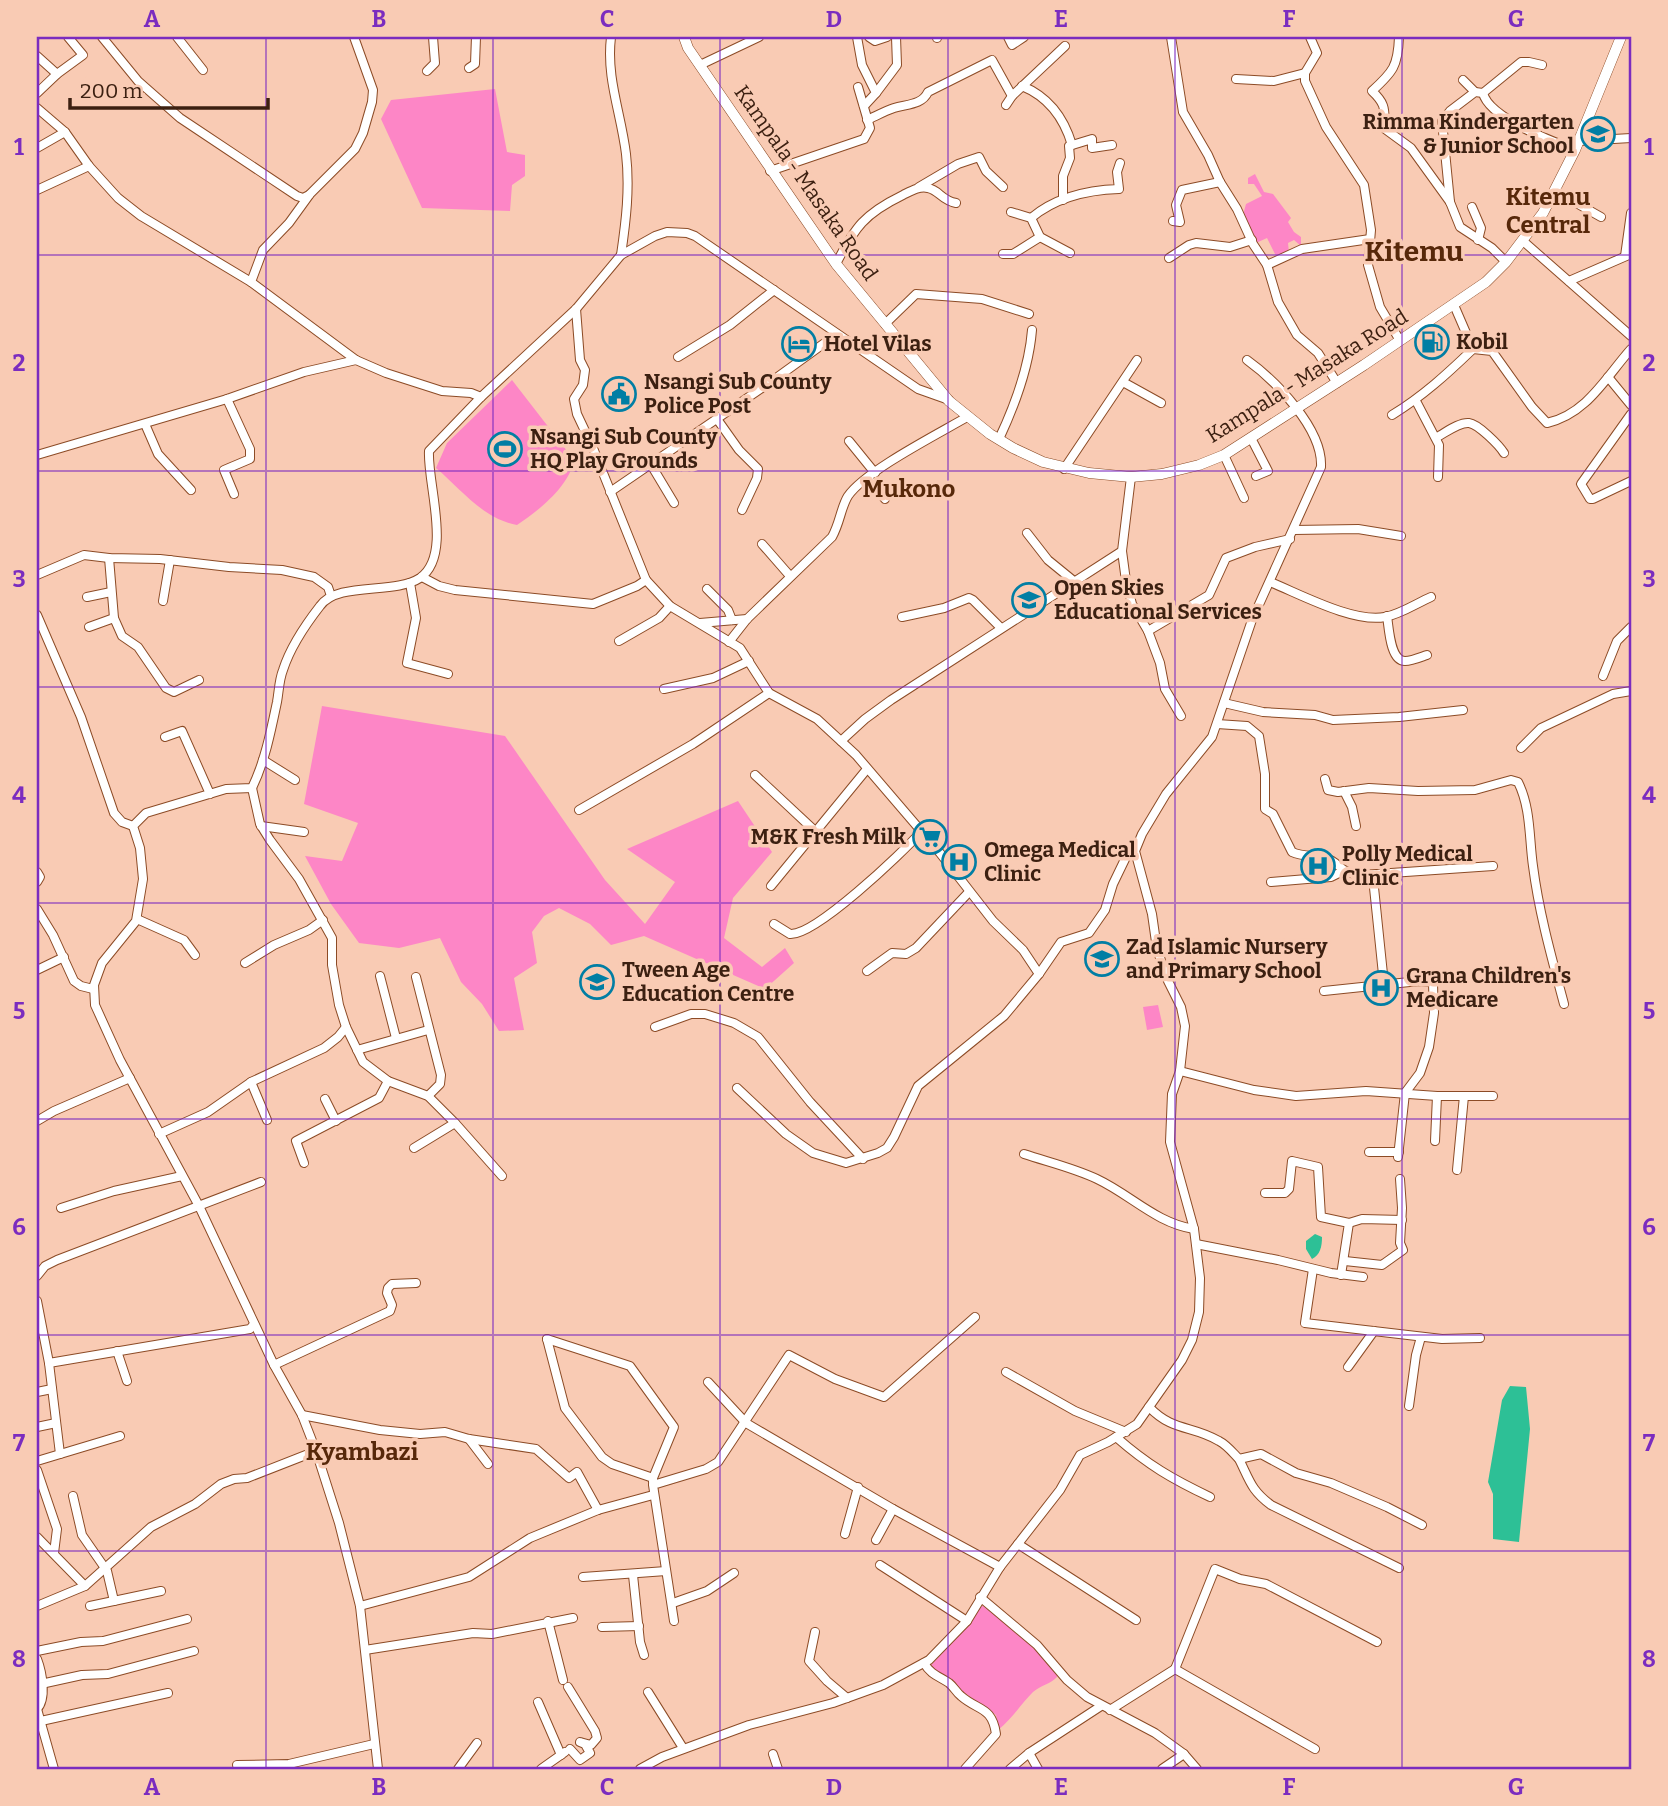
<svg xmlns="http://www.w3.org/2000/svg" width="1668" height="1806" viewBox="0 0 1668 1806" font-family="Bitter,serif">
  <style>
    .green { fill: #fd86c6 }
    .water { fill: #2dc096 }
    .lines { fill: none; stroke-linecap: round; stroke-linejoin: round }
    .minor-casing { stroke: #8c4b26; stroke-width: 10 }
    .major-casing { stroke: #8c4b26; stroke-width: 11 }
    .minor { stroke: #fff; stroke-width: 8 }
    .major { stroke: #fff; stroke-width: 10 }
    .grid { fill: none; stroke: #7b2cbf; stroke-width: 2; stroke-opacity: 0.55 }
    .labels { text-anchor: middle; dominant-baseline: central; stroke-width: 7; stroke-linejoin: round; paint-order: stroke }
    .poi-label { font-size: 21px; font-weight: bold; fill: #3c2011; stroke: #f9cbb4; text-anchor: start }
    .street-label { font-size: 21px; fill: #3c2011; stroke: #f9cbb4 }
    .quarter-label { font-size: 24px; font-weight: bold; fill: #57280a; stroke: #f9cbb4 }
    .district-label { font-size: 28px; font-weight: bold; fill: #57280a; stroke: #f9cbb4 }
    .neatline { fill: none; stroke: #7b2cbf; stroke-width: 2.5 }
    .grid-label { font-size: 23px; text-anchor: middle; font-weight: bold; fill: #7b2cbf }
  </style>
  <rect width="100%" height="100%" fill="#f9cbb4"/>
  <g class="green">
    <path d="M495 89 507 152 525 155V176L512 185 510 211 422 208 381 119 391 100Z"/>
    <path d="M1255 174 1264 192 1273 194 1291 218 1288 222 1294 232 1301 237V246L1294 240 1288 243 1289 253 1277 258 1267 238 1256 243 1243 215 1246 204 1262 196 1254 184H1248V178Z"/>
    <path d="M512 380 574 460C569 487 538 511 517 525 483 519 461 489 436 468L447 443Z"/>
    <path d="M322 706 505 736 605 880 645 924 675 882 627 849 738 801 772 852 733 898 724 938 762 967 785 948 794 963 765 989 644 936 611 945 590 924 559 908 544 916 532 932 537 963 514 978 524 1030 499 1031 482 1004 461 982 440 938 399 948 359 943 331 904 305 856 342 861 358 823 304 804Z"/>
    <path d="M1158 1005 1163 1027 1147 1030 1143 1007Z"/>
    <path d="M983 1606 1033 1645 1057 1671V1677C1051 1684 1041 1685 1033 1692 1021 1704 1012 1719 998 1730L996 1715 932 1670 931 1665 968 1626 979 1607Z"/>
  </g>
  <g class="water">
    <path d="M1315 1234 1322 1237C1322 1247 1320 1255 1312 1259L1306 1249V1241Z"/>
    <path d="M1510 1386 1526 1387 1530 1429 1519 1542 1493 1539V1494L1488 1482 1502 1400Z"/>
  </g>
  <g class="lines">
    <g class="minor-casing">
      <g id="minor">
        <path d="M102 37 138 81 180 118 297 196 303 198 309 195"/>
        <path d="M177 37 203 70"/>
        <path d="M354 37 373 90 372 102 363 133 355 149 310 194 289 223 263 250 251 282 356 360 386 373 442 391 471 393 481 397"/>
        <path d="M611 37C606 78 621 113 626 154 630 188 626 221 621 255"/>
        <path d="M857 37 862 65 876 93 864 106"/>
        <path d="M869 37 875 41 887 37"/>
        <path d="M937 37V38"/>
        <path d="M1008 37 1012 45 1024 37"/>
        <path d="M1171 37 1183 112 1208 155 1220 182 1237 209 1253 244 1267 265 1302 249 1370 239"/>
        <path d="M1310 37 1317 53 1305 73V81L1326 127 1364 185 1371 230 1368 265 1380 307 1399 339"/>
        <path d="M1399 37C1398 66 1393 72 1372 91 1387 105 1384 110 1385 129L1411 148 1450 202 1460 227 1492 248 1506 262"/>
        <path d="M37 56 57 74"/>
        <path d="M700 65 759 37"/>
        <path d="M1542 65 1529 62H1521L1483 93C1489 118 1551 141 1575 150"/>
        <path d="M469 68 475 64 476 37"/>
        <path d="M427 71 435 63 433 37"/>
        <path d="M1236 79 1274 81 1305 73"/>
        <path d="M1463 80 1475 92"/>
        <path d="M1022 86C1049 97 1064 118 1072 145"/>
        <path d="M37 93 57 74 83 55 68 37"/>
        <path d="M876 93 897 65 896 37"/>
        <path d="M1006 105 1012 96 1065 46"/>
        <path d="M37 108 65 132 89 166 118 198 141 216 251 282"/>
        <path d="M867 120C876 116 885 111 894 108 907 104 922 105 928 92L992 60 1012 96"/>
        <path d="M1579 141 1631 138"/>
        <path d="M37 148 65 132"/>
        <path d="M770 171 864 139 870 128 858 87"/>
        <path d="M919 187 958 164 979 157 986 171 1003 187"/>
        <path d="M37 190 89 166"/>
        <path d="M1555 191 1601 217"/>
        <path d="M1063 200V176L1070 158 1069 146 1092 139V148L1112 145"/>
        <path d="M1450 202 1442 121 1450 111 1475 92 1483 93"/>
        <path d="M1472 207 1481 228 1478 240"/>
        <path d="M1011 212 1031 218 1040 237 1070 253"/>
        <path d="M1031 218C1056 197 1087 190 1119 189L1117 172 1120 163"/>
        <path d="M1173 221 1180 222 1176 205 1182 190 1220 182"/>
        <path d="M1523 241 1631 336"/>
        <path d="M1003 254H1013L1040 237"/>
        <path d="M1625 256 1631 213"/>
        <path d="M1169 258 1189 245 1196 243 1230 247 1252 240"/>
        <path d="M836 264C855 227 864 214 903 195 911 191 919 186 928 188 939 190 941 200 956 203"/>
        <path d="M1267 265 1278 302 1297 335 1318 353 1337 383"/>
        <path d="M1569 281 1631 254"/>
        <path d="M1454 305 1473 349 1492 351 1532 407 1547 423C1587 414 1606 377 1631 349"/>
        <path d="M576 309 580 360 585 370 583 385 574 399 577 414 593 448 646 580"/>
        <path d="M885 324 916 294 982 299 1029 314"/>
        <path d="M678 357 730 325 774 290"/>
        <path d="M1608 377 1631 405"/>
        <path d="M1123 382 1161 403"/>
        <path d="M227 399 250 449V459L224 470 234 494"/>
        <path d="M1416 401 1439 445 1438 477"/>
        <path d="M1631 414 1581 484 1590 499H1593L1631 481"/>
        <path d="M1392 415C1423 396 1447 374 1473 349"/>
        <path d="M717 419 739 450 758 469 757 478 742 510"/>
        <path d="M145 424 158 454 191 490"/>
        <path d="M1437 437C1445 433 1459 422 1469 423 1478 424 1499 445 1504 453"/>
        <path d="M1251 438 1268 471 1256 476"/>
        <path d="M999 439C1015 405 1029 368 1032 330"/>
        <path d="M849 441 875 473"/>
        <path d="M37 455 227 399 304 372 356 360"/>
        <path d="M1224 455 1244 498"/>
        <path d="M650 463 674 503"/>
        <path d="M1064 469 1137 360"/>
        <path d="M868 478 885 499"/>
        <path d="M610 492 772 381 837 334"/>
        <path d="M1294 530 1358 529 1401 536"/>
        <path d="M1027 533 1048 560 1075 582"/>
        <path d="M762 544 790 576"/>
        <path d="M1122 551 1126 581 1132 604 1148 631 1160 663 1165 689 1181 716"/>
        <path d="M109 558 114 618 122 636 138 647 166 688 174 692 199 680"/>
        <path d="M37 575 84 555 109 558 160 559 229 567 282 570 314 577 328 587 331 596"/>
        <path d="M422 577 439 586 455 590 593 604 637 586 646 580 670 606 740 648 769 693 817 719 856 755 940 853 993 921 1023 950 1039 974"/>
        <path d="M1270 582C1300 594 1353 623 1385 617 1401 614 1417 603 1431 597"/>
        <path d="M410 583 416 618 407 663 448 674"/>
        <path d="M707 589 728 610 732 620"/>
        <path d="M87 597 111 592"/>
        <path d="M163 601 170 560"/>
        <path d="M37 615 81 717 114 813 122 822 133 826"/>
        <path d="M1387 616C1389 628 1390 661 1405 661 1412 661 1421 657 1427 655"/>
        <path d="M902 617 944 608 969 598 973 600 1001 628"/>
        <path d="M700 623 747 619"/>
        <path d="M89 627 114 618"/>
        <path d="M1148 631 1209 595 1226 558 1255 547 1290 539"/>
        <path d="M619 641 659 618 670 606"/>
        <path d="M729 642 747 619 832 537C840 523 841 507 848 496 865 471 938 434 967 417"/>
        <path d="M1603 676 1617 641 1631 627"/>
        <path d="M664 689 713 678 749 661"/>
        <path d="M1224 703 1263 712 1315 715 1333 720 1399 717 1463 710"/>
        <path d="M1217 724 1247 726 1259 736 1265 774V809L1273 814 1292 852C1303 857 1314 855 1326 858 1341 863 1338 873 1362 875L1493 866"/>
        <path d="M165 737 182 731 210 794"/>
        <path d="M841 741 865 719 891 700 1122 551 1131 477"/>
        <path d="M1521 748 1541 728 1613 694 1631 691"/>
        <path d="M263 760 295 780"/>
        <path d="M755 775 815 831"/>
        <path d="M1325 779 1328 790 1338 792 1369 788 1418 791 1475 790 1511 780 1518 782C1531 808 1529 838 1533 866 1539 913 1552 959 1564 1004"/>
        <path d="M252 788 260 824 270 840 299 879 332 938V965L339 1005 346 1027 363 1062 388 1081 428 1096 455 1123 502 1176"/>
        <path d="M1344 791 1352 807 1356 826"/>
        <path d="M579 810 693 744 769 693"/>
        <path d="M261 826 304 832"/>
        <path d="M37 872 40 877 37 882"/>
        <path d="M1371 875 1373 878 1384 984"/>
        <path d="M1271 882 1331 877 1343 871"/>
        <path d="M771 886 867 769"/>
        <path d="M37 909 53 935 74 981 81 986 93 989"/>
        <path d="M137 919 184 940 195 955"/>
        <path d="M774 924 790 934C815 936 902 853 921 832"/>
        <path d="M245 963 274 945 309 930 323 920"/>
        <path d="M37 970 64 957"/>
        <path d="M867 971 892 953 906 954 916 948 969 892"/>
        <path d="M380 976 396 1038"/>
        <path d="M416 977 441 1075 440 1084 428 1096"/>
        <path d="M1324 991 1419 981 1430 982 1433 984 1434 1013 1429 1047 1420 1073 1405 1093 1398 1157"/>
        <path d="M655 1027 691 1014H705L734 1023 758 1037 810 1102 863 1159"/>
        <path d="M357 1050 428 1030"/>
        <path d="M1180 1071 1254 1090 1296 1096 1366 1091 1437 1096H1493"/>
        <path d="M251 1082 267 1120"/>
        <path d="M737 1088 786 1134 813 1153 846 1163 878 1153 887 1148 894 1137 918 1086 1004 1016 1039 974 1061 942 1089 933 1105 910 1113 884 1127 855 1129 851H1135"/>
        <path d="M325 1099 336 1121"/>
        <path d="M37 1121 54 1111 130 1078"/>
        <path d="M159 1134 208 1112 251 1082 324 1048 338 1037 346 1027"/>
        <path d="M1435 1141 1437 1096"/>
        <path d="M414 1148 455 1123"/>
        <path d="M1369 1152H1399"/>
        <path d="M1024 1154C1048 1162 1074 1168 1097 1179 1131 1195 1156 1223 1194 1229"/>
        <path d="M304 1163 296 1141 379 1098 388 1081"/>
        <path d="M1457 1170 1464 1096"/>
        <path d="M1265 1193H1285L1289 1189 1292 1161 1318 1167 1321 1217 1349 1223 1341 1275"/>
        <path d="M61 1208 114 1191 182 1176"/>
        <path d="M1349 1223 1362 1219 1402 1220"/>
        <path d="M1196 1244 1278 1260 1331 1273 1363 1277"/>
        <path d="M1345 1261 1382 1265 1403 1250 1400 1243 1402 1208 1400 1179"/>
        <path d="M1313 1269 1305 1323 1442 1339 1480 1338"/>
        <path d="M37 1276 45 1266 57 1260 261 1182"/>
        <path d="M37 1301 49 1363 60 1454"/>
        <path d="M547 1339 630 1366 674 1427 653 1478"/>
        <path d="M547 1339 565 1408 602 1457 612 1464 653 1478V1482"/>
        <path d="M117 1351 127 1381"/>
        <path d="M49 1363 250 1329 254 1324"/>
        <path d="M274 1365 390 1311 392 1305 387 1293 388 1288 392 1284 416 1283"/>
        <path d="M1348 1367 1374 1331"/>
        <path d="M1006 1372 1075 1411 1126 1432"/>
        <path d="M708 1382 746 1423 893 1509 1000 1567"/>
        <path d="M37 1392 52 1389"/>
        <path d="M1409 1406 1416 1355 1421 1337"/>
        <path d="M1149 1407C1173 1432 1192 1425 1219 1441 1227 1445 1233 1453 1239 1459L1261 1454 1296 1473 1331 1483 1387 1507 1422 1525"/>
        <path d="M302 1415 380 1430 420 1434 445 1432 469 1439 536 1449 569 1478 577 1472 598 1510"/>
        <path d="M37 1427 56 1423"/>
        <path d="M1116 1437C1148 1465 1172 1479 1210 1497"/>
        <path d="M469 1439 488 1464"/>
        <path d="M1239 1459C1250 1481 1251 1490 1271 1505L1399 1568"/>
        <path d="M37 1461 120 1436"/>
        <path d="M37 1470 57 1529 54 1553"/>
        <path d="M73 1496 82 1535 107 1571 114 1601"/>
        <path d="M845 1534 858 1487"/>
        <path d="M37 1537 85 1586"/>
        <path d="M876 1540 893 1509"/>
        <path d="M1018 1544 1136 1620"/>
        <path d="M880 1565 967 1621"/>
        <path d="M633 1575 640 1642 644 1655"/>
        <path d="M583 1577 666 1571"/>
        <path d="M980 1597 1037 1645 1067 1680 1087 1697 1155 1733 1184 1754 1197 1769"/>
        <path d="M673 1603 707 1591 734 1573"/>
        <path d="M37 1606 85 1586 151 1527 195 1504 221 1484 234 1479 247 1478 316 1451"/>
        <path d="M90 1606 161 1591"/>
        <path d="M360 1606 469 1577 530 1538 598 1510 653 1495"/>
        <path d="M548 1621 563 1680"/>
        <path d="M674 1621 653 1485 706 1469 718 1462 789 1355 835 1379 884 1397 975 1317"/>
        <path d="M602 1627 639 1626"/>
        <path d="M815 1632 809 1661 827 1681 847 1698"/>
        <path d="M365 1650 473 1633 492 1634 573 1618"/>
        <path d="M37 1651 81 1642 103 1641 187 1619"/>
        <path d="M37 1659C42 1672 47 1699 37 1709"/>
        <path d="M924 1663C931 1675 939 1676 949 1683 954 1687 956 1692 961 1696 978 1711 992 1706 996 1734L965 1769"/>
        <path d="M1175 1669 1215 1569 1240 1579 1266 1584 1377 1642"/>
        <path d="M41 1684 82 1675 108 1674 194 1651"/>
        <path d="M568 1687 595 1731 597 1738 591 1745 580 1742 585 1744 590 1753 580 1760 570 1749"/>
        <path d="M648 1692 683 1748"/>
        <path d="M538 1702 561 1755"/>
        <path d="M37 1709 54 1769"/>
        <path d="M1110 1710 1175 1669 1315 1749"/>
        <path d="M41 1721 168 1693"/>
        <path d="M1029 1753 1038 1769"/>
        <path d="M773 1754 778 1769"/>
        <path d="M237 1765 289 1764 374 1744"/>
        <path d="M378 1769 360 1606 339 1523 316 1451 302 1415 274 1365 199 1206 120 1060 95 1005 94 985 102 963 136 921 143 879 140 848 133 826 146 813 226 789 252 788C265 761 271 731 277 702 279 691 279 680 283 670 290 648 306 624 320 606 338 581 394 595 420 578 453 555 427 484 429 451L481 397 576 309 621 255 655 236 667 232 687 233 695 236 918 389 949 400"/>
        <path d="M458 1769 477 1743"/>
        <path d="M541 1769 565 1752"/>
        <path d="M640 1769 662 1757 749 1725 833 1703 883 1685 929 1660 967 1621 1000 1567 1060 1490 1080 1455 1108 1442 1137 1424 1182 1360 1192 1340 1199 1312 1200 1278 1194 1229 1170 1142 1172 1094 1180 1071 1185 1026 1181 1007 1168 981 1157 949 1152 914 1135 851 1142 834 1166 794 1212 737 1252 620 1321 467C1323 429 1276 381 1247 360"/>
        <path d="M1010 1769 1029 1753 1101 1706"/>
        <path d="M1162 1769 1184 1754"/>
      </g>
    </g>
    <g class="major-casing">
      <path id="major" d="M684 37 688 48 836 264 949 401 990 434 1013 448 1043 462 1089 473 1131 477 1162 474 1199 465 1224 455 1364 365 1486 282 1506 262 1543 213 1575 150 1621 37"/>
    </g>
    <use href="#minor" class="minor"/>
    <use href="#major" class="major"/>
  </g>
  <path class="grid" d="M266 37V1769M493 37V1769M720 37V1769M948 37V1769M1175 37V1769M1402 37V1769M37 255H1631M37 471H1631M37 687H1631M37 903H1631M37 1119H1631M37 1335H1631M37 1551H1631"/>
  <defs>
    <g id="school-ring" transform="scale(1.75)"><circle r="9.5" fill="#f9cbb4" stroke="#017ea4" stroke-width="1.5"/><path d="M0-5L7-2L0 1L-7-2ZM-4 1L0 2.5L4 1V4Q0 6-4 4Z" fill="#017ea4"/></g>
    <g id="fuel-ring" transform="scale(1.75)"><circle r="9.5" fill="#f9cbb4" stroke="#017ea4" stroke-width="1.5"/><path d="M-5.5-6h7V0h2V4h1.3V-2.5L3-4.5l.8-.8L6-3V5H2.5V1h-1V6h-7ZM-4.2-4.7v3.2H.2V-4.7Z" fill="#017ea4"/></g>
    <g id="hotel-ring" transform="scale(1.75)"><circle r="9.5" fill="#f9cbb4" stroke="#017ea4" stroke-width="1.5"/><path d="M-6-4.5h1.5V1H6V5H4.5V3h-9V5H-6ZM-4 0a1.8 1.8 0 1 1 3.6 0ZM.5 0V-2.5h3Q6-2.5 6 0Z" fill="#017ea4"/></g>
    <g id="civic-ring" transform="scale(1.75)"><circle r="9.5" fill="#f9cbb4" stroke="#017ea4" stroke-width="1.5"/><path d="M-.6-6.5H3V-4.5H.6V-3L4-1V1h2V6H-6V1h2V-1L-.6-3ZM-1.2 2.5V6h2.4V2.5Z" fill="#017ea4"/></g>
    <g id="stadium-ring" transform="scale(1.75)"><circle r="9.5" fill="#f9cbb4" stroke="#017ea4" stroke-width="1.5"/><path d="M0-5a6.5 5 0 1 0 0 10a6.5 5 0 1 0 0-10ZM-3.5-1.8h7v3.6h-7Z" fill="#017ea4"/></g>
    <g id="supermarket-ring" transform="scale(1.75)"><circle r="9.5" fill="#f9cbb4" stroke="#017ea4" stroke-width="1.5"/><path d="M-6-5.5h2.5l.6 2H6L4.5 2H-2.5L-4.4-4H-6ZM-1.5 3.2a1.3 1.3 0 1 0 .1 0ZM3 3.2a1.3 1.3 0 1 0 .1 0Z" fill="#017ea4"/></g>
    <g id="hospital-ring" transform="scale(1.75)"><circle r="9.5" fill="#f9cbb4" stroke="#017ea4" stroke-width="1.5"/><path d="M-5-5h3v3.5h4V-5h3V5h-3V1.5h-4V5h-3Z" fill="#017ea4"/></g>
  </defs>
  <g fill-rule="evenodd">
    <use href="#school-ring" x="1598" y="134"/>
    <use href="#fuel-ring" x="1432" y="342"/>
    <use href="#hotel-ring" x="799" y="344"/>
    <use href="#civic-ring" x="619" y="394"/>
    <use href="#stadium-ring" x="505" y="449"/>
    <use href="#school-ring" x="1029" y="600"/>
    <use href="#supermarket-ring" x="930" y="837"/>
    <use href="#hospital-ring" x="959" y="862"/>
    <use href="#hospital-ring" x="1318" y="866"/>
    <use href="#school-ring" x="1102" y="959"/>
    <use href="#school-ring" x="597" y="982"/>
    <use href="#hospital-ring" x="1381" y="988"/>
  </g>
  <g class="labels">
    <g class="poi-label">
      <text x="1574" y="122" text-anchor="end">Rimma Kindergarten<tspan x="1574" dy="24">&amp; Junior School</tspan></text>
      <text x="1456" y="342">Kobil</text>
      <text x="824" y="344">Hotel Vilas</text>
      <text x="644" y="382">Nsangi Sub County<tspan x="644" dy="24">Police Post</tspan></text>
      <text x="530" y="437">Nsangi Sub County<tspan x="530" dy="24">HQ Play Grounds</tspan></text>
      <text x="1054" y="588">Open Skies<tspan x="1054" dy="24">Educational Services</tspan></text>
      <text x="906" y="837" text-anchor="end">M&amp;K Fresh Milk</text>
      <text x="984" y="850">Omega Medical<tspan x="984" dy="24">Clinic</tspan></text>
      <text x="1342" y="854">Polly Medical<tspan x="1342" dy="24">Clinic</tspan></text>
      <text x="1126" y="947">Zad Islamic Nursery<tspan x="1126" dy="24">and Primary School</tspan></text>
      <text x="622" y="970">Tween Age<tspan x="622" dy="24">Education Centre</tspan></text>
      <text x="1406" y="976">Grana Children's<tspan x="1406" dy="24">Medicare</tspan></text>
    </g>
    <g class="street-label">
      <text transform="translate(806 183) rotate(55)">Kampala - Masaka Road</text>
      <text transform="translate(1307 376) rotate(-32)">Kampala - Masaka Road</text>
    </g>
    <g class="quarter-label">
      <text x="1548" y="197">Kitemu<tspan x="1548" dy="28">Central</tspan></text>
      <text x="909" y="489">Mukono</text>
      <text x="362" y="1452">Kyambazi</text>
    </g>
    <g class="district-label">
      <text x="1414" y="251">Kitemu</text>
    </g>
  </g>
  <rect width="1668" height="1806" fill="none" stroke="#f9cbb4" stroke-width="77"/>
  <path d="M70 98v10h198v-10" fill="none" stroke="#3c2011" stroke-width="3.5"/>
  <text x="80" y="98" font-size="21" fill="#3c2011" stroke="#f9cbb4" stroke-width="5" paint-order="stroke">200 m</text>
  <rect x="38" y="38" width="1592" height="1730" class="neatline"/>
  <g class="grid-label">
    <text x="152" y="27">A</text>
    <text x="379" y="27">B</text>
    <text x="607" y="27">C</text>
    <text x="834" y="27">D</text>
    <text x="1061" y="27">E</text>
    <text x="1289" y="27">F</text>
    <text x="1516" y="27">G</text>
    <text x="19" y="155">1</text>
    <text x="1649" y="155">1</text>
    <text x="19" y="371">2</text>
    <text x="1649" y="371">2</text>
    <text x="19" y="587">3</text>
    <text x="1649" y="587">3</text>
    <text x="19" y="803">4</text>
    <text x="1649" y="803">4</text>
    <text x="19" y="1019">5</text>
    <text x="1649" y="1019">5</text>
    <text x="19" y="1235">6</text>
    <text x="1649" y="1235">6</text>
    <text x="19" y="1451">7</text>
    <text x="1649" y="1451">7</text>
    <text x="19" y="1667">8</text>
    <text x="1649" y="1667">8</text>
    <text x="152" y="1795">A</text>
    <text x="379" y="1795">B</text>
    <text x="607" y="1795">C</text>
    <text x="834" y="1795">D</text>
    <text x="1061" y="1795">E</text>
    <text x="1289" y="1795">F</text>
    <text x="1516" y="1795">G</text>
  </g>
</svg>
